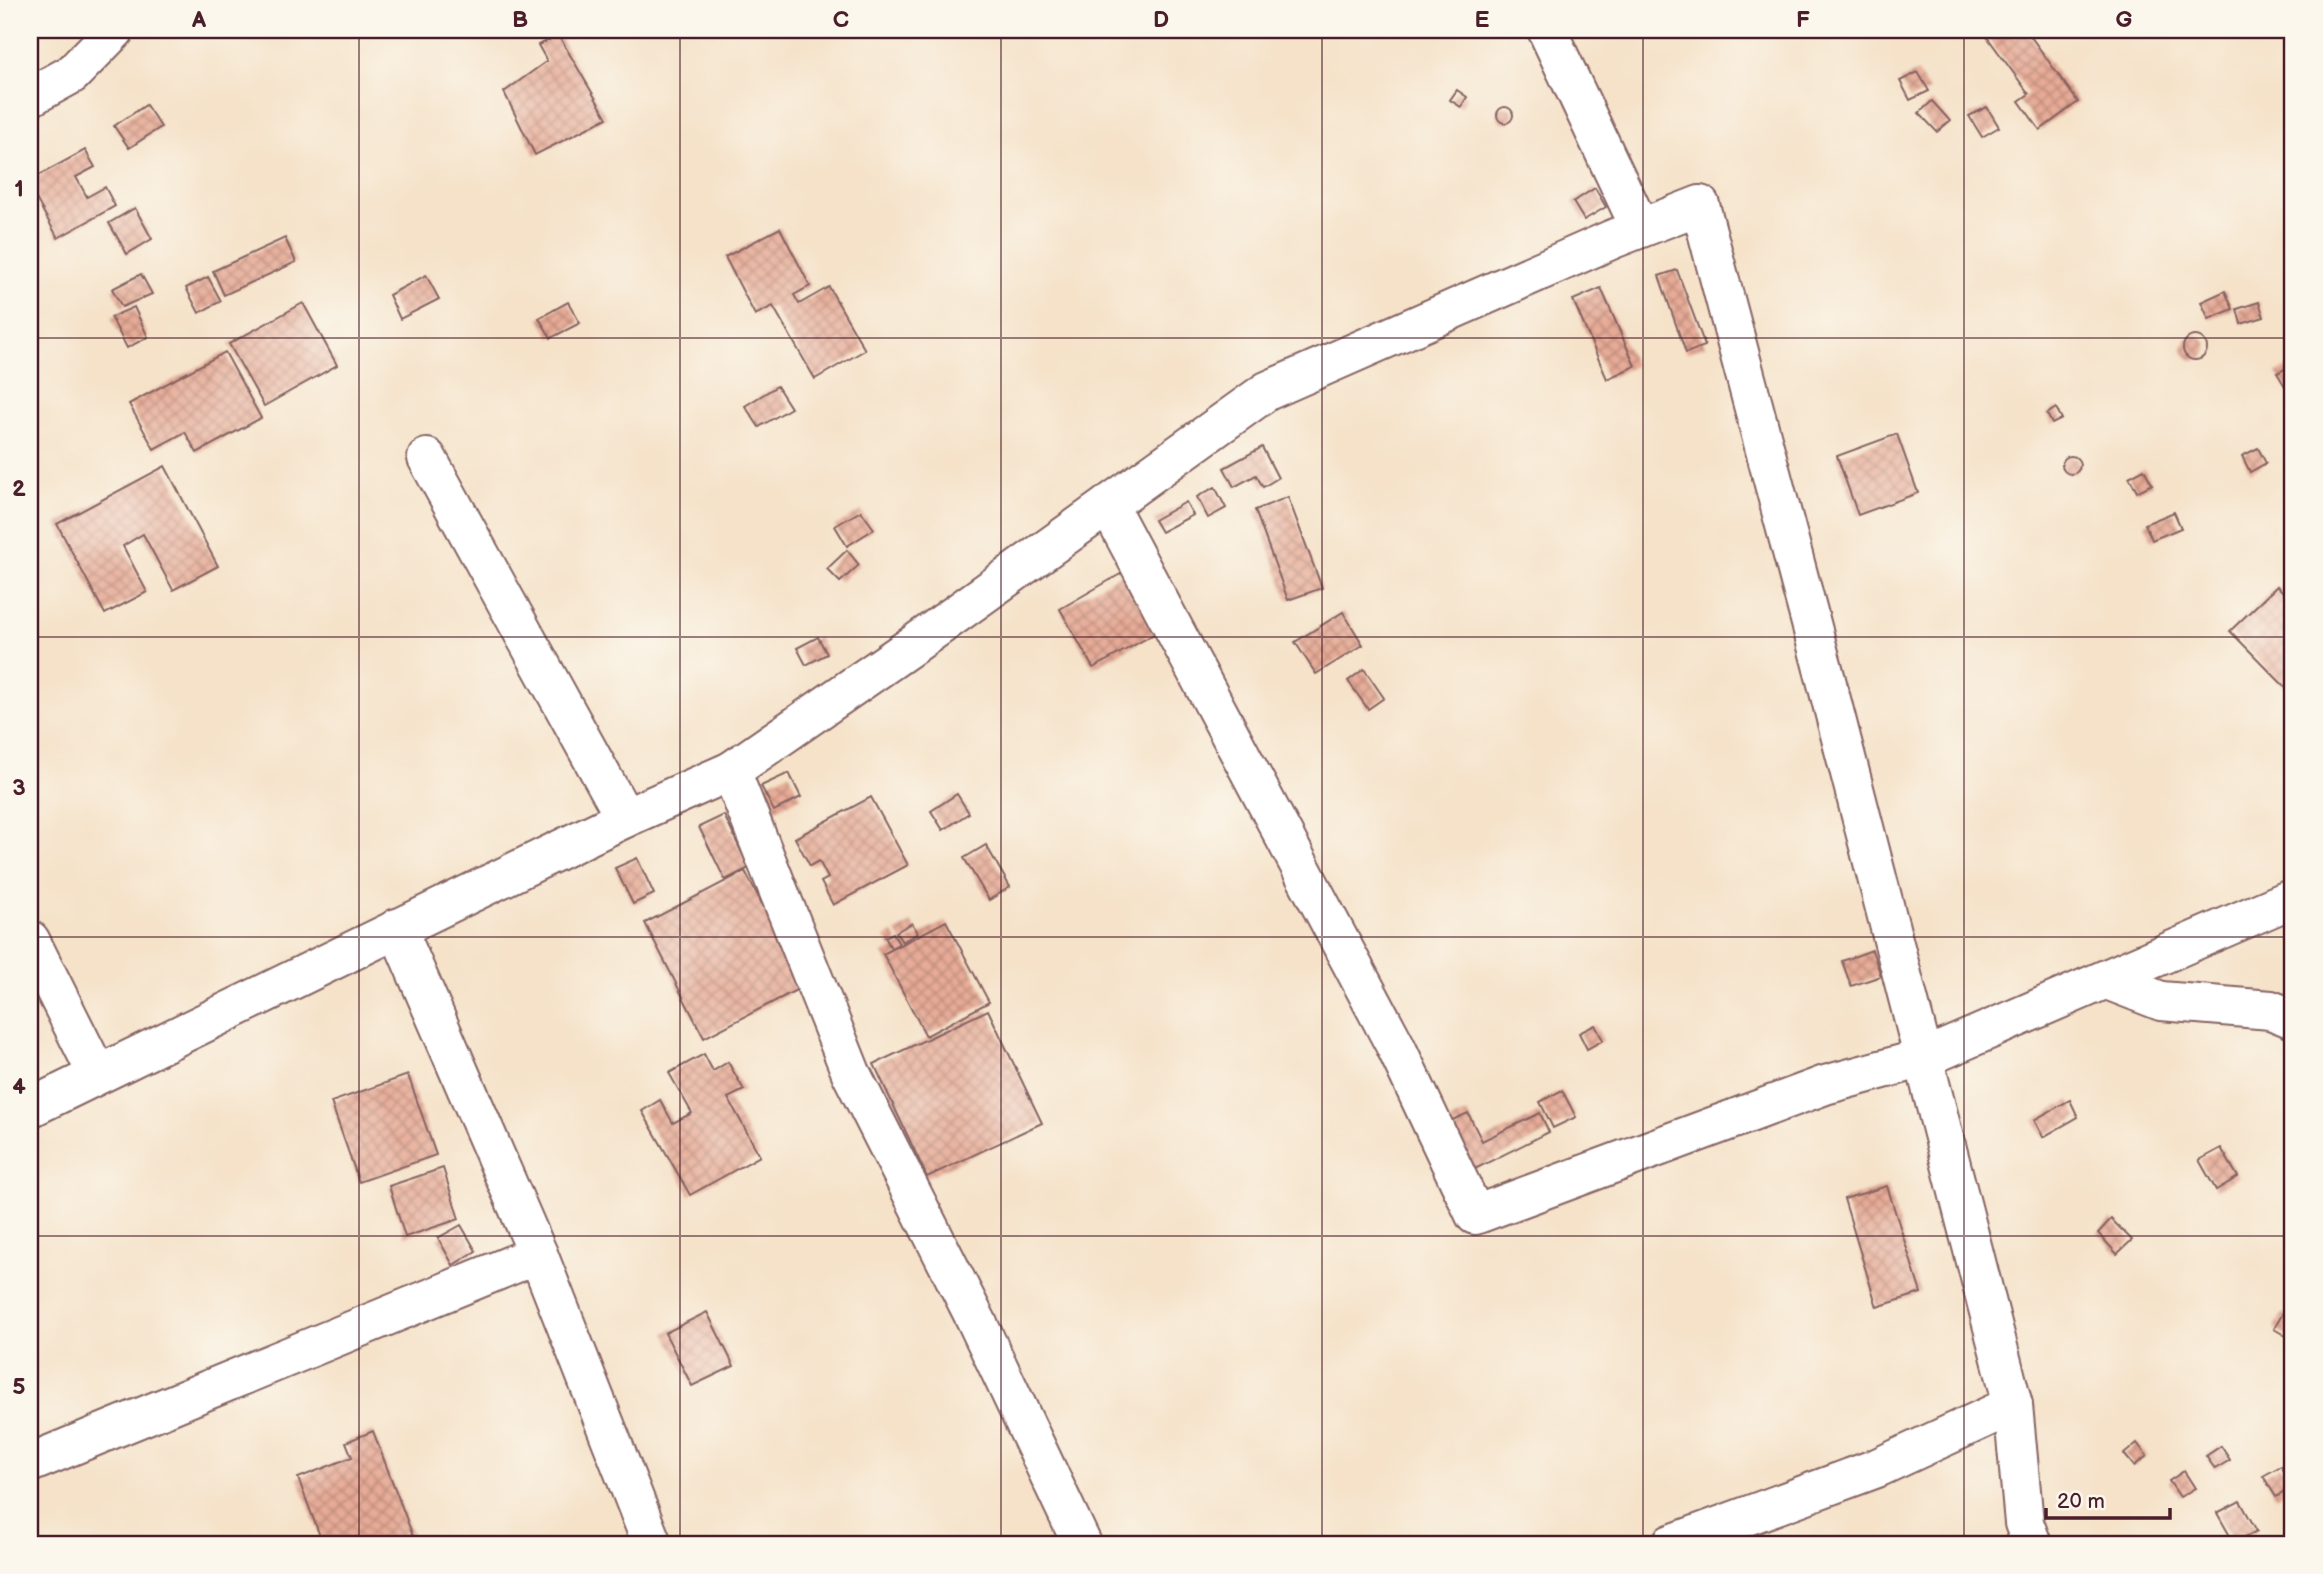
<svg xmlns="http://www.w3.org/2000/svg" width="2323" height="1574" viewBox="0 0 2323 1574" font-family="'Balsamiq Sans',sans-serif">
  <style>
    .building { fill: url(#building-cross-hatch) }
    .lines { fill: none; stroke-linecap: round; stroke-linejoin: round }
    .street-casing { stroke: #866362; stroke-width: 42 }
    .street { stroke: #fff; stroke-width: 38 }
    .grid { fill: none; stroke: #4a1f2b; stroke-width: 2; stroke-opacity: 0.55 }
    .neatline { fill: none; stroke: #4a1f2b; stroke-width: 2.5 }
    .grid-label { font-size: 23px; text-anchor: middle; font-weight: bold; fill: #4a1f2b }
  </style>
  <defs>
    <pattern id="building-cross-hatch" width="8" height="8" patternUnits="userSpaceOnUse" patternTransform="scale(1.75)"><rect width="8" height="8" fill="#e7ab97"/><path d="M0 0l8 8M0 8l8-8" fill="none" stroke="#bd8b7b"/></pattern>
  </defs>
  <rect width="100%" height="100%" fill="#fbf7ec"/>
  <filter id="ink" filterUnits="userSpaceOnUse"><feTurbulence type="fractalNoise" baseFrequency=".0143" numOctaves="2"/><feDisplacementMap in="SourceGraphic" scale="14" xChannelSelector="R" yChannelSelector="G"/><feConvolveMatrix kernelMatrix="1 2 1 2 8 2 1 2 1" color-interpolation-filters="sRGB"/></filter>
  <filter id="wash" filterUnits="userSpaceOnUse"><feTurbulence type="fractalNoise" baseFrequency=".00686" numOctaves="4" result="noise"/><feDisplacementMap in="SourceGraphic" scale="28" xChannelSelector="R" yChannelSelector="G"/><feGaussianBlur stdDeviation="1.57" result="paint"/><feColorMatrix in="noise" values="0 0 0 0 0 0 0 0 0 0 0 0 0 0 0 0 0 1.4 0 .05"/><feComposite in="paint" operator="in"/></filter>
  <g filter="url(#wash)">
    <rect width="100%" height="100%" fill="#f5e2c9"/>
    <g id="blocks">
      <g class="building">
        <path d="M1982 30H2026L2078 102 2040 130 2019 101 2029 94Z"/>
        <path d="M559 36 607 118 535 155 504 92 547 61 538 45Z"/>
        <path d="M1918 72 1929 91 1910 100 1900 81Z"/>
        <path d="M1457 90 1467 97 1461 107 1450 100Z"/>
        <path d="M1932 101 1950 121 1937 132 1919 113Z"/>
        <path d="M146 105 161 127 129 148 114 126Z"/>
        <circle cx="1505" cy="115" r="8"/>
        <path d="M1987 107 1999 127 1982 137 1969 116Z"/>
        <path d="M85 150 95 167 76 177 87 197 105 187 115 206 58 238 30 188V180Z"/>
        <path d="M1595 188 1606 207 1584 220 1573 202Z"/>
        <path d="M135 208 152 239 127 254 109 223Z"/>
        <path d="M780 228 810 286 794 295 799 304 829 287 865 350 815 379 773 306 755 315 725 257Z"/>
        <path d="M285 238 296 262 224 295 213 271Z"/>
        <path d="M1677 270 1705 346 1686 353 1659 276Z"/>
        <path d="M141 274 152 294 122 307 112 289Z"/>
        <path d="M426 275 439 299 400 319 389 295Z"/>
        <path d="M208 277 221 301 199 313 186 288Z"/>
        <path d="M1601 288 1635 366 1607 379 1573 300Z"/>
        <path d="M2225 291 2233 309 2209 319 2201 302Z"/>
        <path d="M568 302 580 323 551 338 539 318Z"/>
        <path d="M2259 302 2264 317 2241 324 2237 309Z"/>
        <path d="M303 303 337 365 264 406 229 344Z"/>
        <path d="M134 307 148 337 127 348 111 317Z"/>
        <circle cx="2195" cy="348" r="12"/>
        <path d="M225 352 261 418 197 453 185 432 154 449 129 404Z"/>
        <path d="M2293 365V384L2286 388 2277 373Z"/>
        <path d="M777 386 791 408 759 427 745 406Z"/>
        <path d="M2056 408 2062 419 2052 424 2047 414Z"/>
        <path d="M1897 434 1918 493 1858 515 1837 456Z"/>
        <path d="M1262 447 1278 478 1263 487 1256 475 1234 487 1224 468Z"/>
        <path d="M2258 448 2266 463 2250 472 2242 456Z"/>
        <circle cx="2071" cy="465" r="9"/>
        <path d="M165 466 218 566 173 590 143 534 123 546 147 592 105 614 57 524Z"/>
        <path d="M2144 469 2152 484 2137 492 2129 477Z"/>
        <path d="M1215 487 1226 508 1208 518 1197 497Z"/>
        <path d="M1288 497 1322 588 1288 600 1255 510Z"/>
        <path d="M1186 502 1193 515 1161 532 1154 520Z"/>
        <path d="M861 511 874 529 847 546 835 526Z"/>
        <path d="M2174 512 2181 528 2152 540 2145 524Z"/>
        <path d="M847 550 859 565 840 582 827 569Z"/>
        <path d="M1129 569 1163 629 1093 668 1060 609Z"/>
        <path d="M2277 586 2293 602V681L2286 688 2230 631Z"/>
        <path d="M1343 612 1363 645 1316 674 1295 642Z"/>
        <path d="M818 637 827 654 806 665 797 648Z"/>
        <path d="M1364 669 1384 698 1368 709 1348 681Z"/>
        <path d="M789 773 801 797 774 811 761 786Z"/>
        <path d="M957 794 969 813 943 830 931 811Z"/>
        <path d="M871 797 908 865 833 905 821 882 828 878 819 861 810 866 795 838Z"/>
        <path d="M724 815 749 868 725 880 699 827Z"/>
        <path d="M986 845 1010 887 989 900 964 858Z"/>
        <path d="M637 858 654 894 633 904 615 868Z"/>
        <path d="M745 871 804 986 704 1038 645 923Z"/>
        <path d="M946 921 989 1002 926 1036 883 954Z"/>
        <path d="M912 923 918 933 902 942 896 932Z"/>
        <path d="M893 933 899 944 891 948 885 937Z"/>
        <path d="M1872 950 1881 976 1851 986 1842 961Z"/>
        <path d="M988 1010 1042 1123 927 1177 874 1064Z"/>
        <path d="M1595 1025 1603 1040 1587 1049 1579 1033Z"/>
        <path d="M704 1054 713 1071 728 1062 744 1090 728 1098 760 1156 690 1195 642 1111 660 1100 673 1123 692 1113 669 1073Z"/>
        <path d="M408 1075 436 1155 359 1182 331 1102Z"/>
        <path d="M1562 1090 1576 1117 1553 1128 1540 1102Z"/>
        <path d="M2070 1100 2078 1117 2043 1137 2034 1120Z"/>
        <path d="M1468 1113 1482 1141 1540 1113 1549 1132 1473 1170 1450 1121Z"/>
        <path d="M2221 1148 2238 1177 2216 1190 2199 1160Z"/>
        <path d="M443 1168 459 1219 405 1237 389 1186Z"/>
        <path d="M1887 1186 1921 1293 1877 1307 1844 1199Z"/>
        <path d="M2111 1219 2132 1240 2117 1254 2098 1233Z"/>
        <path d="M461 1225 476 1251 453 1265 438 1238Z"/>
        <path d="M707 1312 734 1366 692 1386 665 1333Z"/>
        <path d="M2283 1313 2293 1319V1340L2274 1329Z"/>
        <path d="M373 1431 416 1544H323L298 1478 352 1457 346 1442Z"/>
        <path d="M2137 1443 2147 1456 2134 1466 2124 1454Z"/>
        <path d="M2221 1446 2230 1460 2215 1469 2206 1456Z"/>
        <path d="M2281 1466 2293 1487 2276 1497 2263 1476Z"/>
        <path d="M2184 1471 2195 1488 2180 1497 2169 1481Z"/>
        <path d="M2240 1501 2257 1531 2234 1543 2217 1513Z"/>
      </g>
    </g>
  </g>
  <g filter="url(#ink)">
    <use href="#blocks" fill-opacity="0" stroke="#866362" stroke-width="2"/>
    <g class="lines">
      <g class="street-casing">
        <g id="street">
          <path d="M1547 30 1640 228"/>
          <path d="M30 97 72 74 115 30"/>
          <path d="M427 458 625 818"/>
          <path d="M1108 505 1395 1045 1475 1215 1825 1085 1924 1058 2293 898"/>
          <path d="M731 771 851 1073 976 1320 1082 1544"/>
          <path d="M397 928 538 1254 652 1544"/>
          <path d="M30 940 97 1074"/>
          <path d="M2107 980 2161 1001 2271 1010 2293 1019"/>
          <path d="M30 1108 625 818 731 771 913 645 1267 391 1613 239 1700 205 1825 676 2013 1405 2024 1523 2032 1544"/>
          <path d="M30 1463 538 1254"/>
          <path d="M1671 1544 1877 1468 2013 1405"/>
        </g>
      </g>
      <use href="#street" class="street"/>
    </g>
  </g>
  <path class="grid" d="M359 30V1544M680 30V1544M1001 30V1544M1322 30V1544M1643 30V1544M1964 30V1544M30 338H2293M30 637H2293M30 937H2293M30 1236H2293"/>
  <rect width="2323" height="1574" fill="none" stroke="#fbf7ec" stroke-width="77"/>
  <path d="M2046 1508v10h124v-10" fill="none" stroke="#4a1f2b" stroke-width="3.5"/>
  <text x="2057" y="1508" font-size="21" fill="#4a1f2b" stroke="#fbf7ec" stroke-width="5" paint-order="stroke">20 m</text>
  <rect x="38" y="38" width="2246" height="1498" class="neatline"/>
  <g class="grid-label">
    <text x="199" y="27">A</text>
    <text x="520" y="27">B</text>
    <text x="841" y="27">C</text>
    <text x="1161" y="27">D</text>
    <text x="1482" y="27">E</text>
    <text x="1803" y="27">F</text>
    <text x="2124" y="27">G</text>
    <text x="19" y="196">1</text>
    <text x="19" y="496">2</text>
    <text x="19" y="795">3</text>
    <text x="19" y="1094">4</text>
    <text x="19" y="1394">5</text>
  </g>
</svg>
